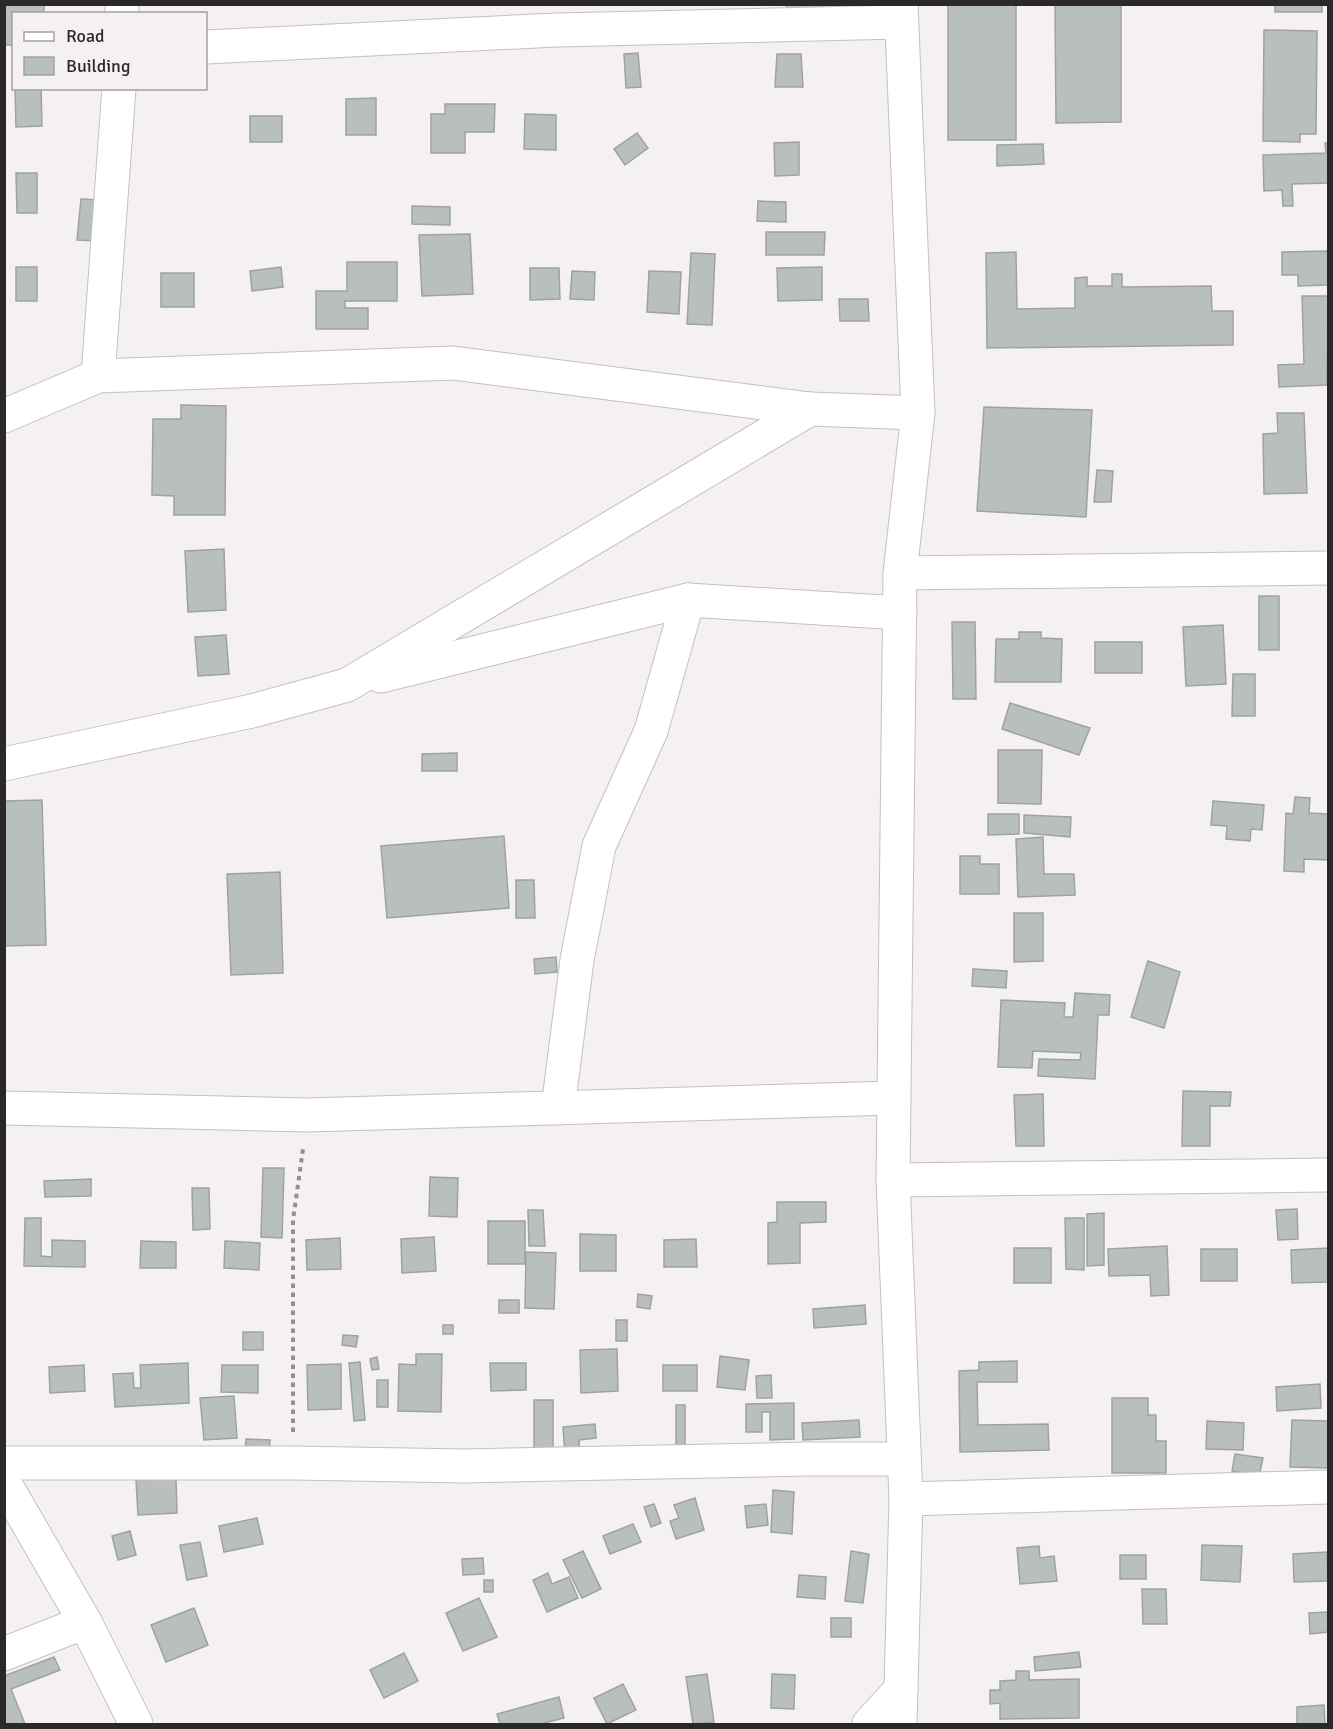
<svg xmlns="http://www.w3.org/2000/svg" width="1333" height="1729" viewBox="0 0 1333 1729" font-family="Signika,sans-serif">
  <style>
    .building { fill: #b8bfbe; stroke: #9da3a2; stroke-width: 1.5 }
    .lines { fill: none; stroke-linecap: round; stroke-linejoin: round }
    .minor-casing { stroke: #c4bfc3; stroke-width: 35 }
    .path { stroke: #928e91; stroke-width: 4; stroke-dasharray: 4.5 4.5; stroke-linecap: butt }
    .minor { stroke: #fff; stroke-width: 33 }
  </style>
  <rect width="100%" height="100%" fill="#f5f0f4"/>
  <g class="building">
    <path d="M4 4H44V14H14V45H4Z"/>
    <path d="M824 4V21L787 22V5Z"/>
    <rect x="948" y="4" width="68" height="136"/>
    <path d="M1055 4H1121V122L1056 123Z"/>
    <rect x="1275" y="4" width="47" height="8"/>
    <path d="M1264 30 1317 31 1316 134H1300V142L1263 141Z"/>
    <path d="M638 53 641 87 626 88 624 54Z"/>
    <path d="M777 54H801L803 87H775Z"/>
    <path d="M15 88H41L42 126 16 127Z"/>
    <path d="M376 98V135H346V99Z"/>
    <path d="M445 104H495L494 132H465V153H431V114H445Z"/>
    <path d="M525 114 556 115V150L524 149Z"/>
    <rect x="250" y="116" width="32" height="26"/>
    <path d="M637 133 648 148 625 165 614 149Z"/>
    <path d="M799 142V175L775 176 774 143Z"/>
    <path d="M1325 143H1328V183L1292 184 1293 206H1283L1282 190 1264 191 1263 155 1326 153Z"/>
    <path d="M1043 144 1044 164 997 166V145Z"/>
    <path d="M16 173H37V213H17Z"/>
    <path d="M81 199 100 200 97 241 77 240Z"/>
    <path d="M758 201 786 202V222L757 221Z"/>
    <path d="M412 206 450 207V225L412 224Z"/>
    <path d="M766 232H825L824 255H766Z"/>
    <path d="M470 234 473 294 422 296 419 235Z"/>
    <path d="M1328 251V285L1298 286V275H1282V252Z"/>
    <path d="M1016 252 1017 309 1075 308V278L1087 277V286H1112V274H1122V287L1211 286 1212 311H1233V345L987 348 986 253Z"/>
    <path d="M691 253 715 254 712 325 687 324Z"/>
    <path d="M347 262H397V301H345V308H368V329H316V291H347Z"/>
    <rect x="16" y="267" width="21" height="34"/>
    <path d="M281 267 283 287 252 291 250 271Z"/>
    <path d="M822 267V300L778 301 777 268Z"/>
    <path d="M530 268H559L560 299 530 300Z"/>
    <path d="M572 271 595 272 594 300 570 299Z"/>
    <path d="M649 271 681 272 679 314 647 312Z"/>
    <rect x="161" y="273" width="33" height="34"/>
    <path d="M1302 296H1328L1327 385 1279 387 1278 365 1304 364Z"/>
    <path d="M839 299H868L869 321H840Z"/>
    <path d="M181 405 226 406 225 515H174V496L152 495 153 419H181Z"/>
    <path d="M984 407 1092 410 1086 517 977 511Z"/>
    <path d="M1277 413H1304L1307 493 1264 494 1263 434 1278 433Z"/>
    <path d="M1097 470 1113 471 1111 502H1094Z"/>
    <path d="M224 549 226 610 188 612 185 551Z"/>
    <rect x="1259" y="596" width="20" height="54"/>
    <path d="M952 622H975L976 699H953Z"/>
    <path d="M1223 625 1226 684 1186 686 1183 627Z"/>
    <path d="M1019 632H1041V638L1062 639 1061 682H995L996 639H1019Z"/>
    <path d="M226 635 229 674 198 676 195 637Z"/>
    <rect x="1095" y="642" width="47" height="31"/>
    <path d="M1233 674H1255V716H1232Z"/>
    <path d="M1010 703 1090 728 1079 755 1002 729Z"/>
    <path d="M998 750H1042L1041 804 998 803Z"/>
    <path d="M457 753V771H422V754Z"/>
    <path d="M1295 797 1310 798 1309 813 1328 814V876V860L1304 859V872L1284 871 1286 813 1293 814Z"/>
    <path d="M42 800 46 945 4 946V801Z"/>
    <path d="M1213 801 1264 805 1262 830 1251 829 1250 841 1226 839 1227 826 1211 825Z"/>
    <path d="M988 814H1019V834L988 835Z"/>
    <path d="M1024 815 1071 817 1070 837 1024 833Z"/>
    <path d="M504 836 509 908 387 918 381 846Z"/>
    <path d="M1043 837 1044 874H1074L1075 895 1018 897 1016 839Z"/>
    <path d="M960 856H980V864H999V894H960Z"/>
    <path d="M280 872 283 973 231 975 227 874Z"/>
    <path d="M516 880H534L535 918H516Z"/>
    <path d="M1014 913H1043V961L1014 962Z"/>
    <path d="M556 957 557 972 535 974 534 959Z"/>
    <path d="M1148 961 1180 972 1164 1028 1131 1017Z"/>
    <path d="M973 969 1007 971 1006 988 972 986Z"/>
    <path d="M1075 993 1110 995 1109 1015H1098L1095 1079 1038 1076 1039 1059 1080 1060 1081 1053 1033 1051 1032 1068 998 1067 1001 1000 1065 1003 1064 1017H1073Z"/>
    <path d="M1183 1091 1231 1092 1230 1106H1210V1146H1182Z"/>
    <path d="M1043 1094 1044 1146H1016L1014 1095Z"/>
    <path d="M263 1168H284L282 1238 261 1237Z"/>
    <path d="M430 1177 458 1178 457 1217 429 1216Z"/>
    <path d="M91 1179V1196L45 1197 44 1181Z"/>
    <path d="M192 1188H209L210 1229 193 1230Z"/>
    <path d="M777 1202H826V1222L800 1223V1263L768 1264V1223L777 1222Z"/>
    <path d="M1297 1209 1298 1239 1278 1240 1276 1210Z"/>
    <path d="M528 1210H543L545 1246H529Z"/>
    <path d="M1104 1213V1265L1087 1266V1214Z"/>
    <path d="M25 1218H41V1256L52 1257V1240L85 1241V1267L24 1266Z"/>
    <path d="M1065 1218H1084V1270L1066 1269Z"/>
    <rect x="488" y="1221" width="37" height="43"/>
    <path d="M580 1234 616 1235V1271H580Z"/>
    <path d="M434 1237 436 1271 402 1273 401 1239Z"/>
    <path d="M340 1238 341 1269 307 1270 306 1240Z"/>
    <path d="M696 1239 697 1267H664V1240Z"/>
    <path d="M141 1241 176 1242V1268H140Z"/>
    <path d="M225 1241 260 1243 259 1270 224 1268Z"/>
    <path d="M1167 1246 1169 1295 1151 1296 1150 1275 1109 1276 1108 1249Z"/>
    <rect x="1014" y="1248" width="37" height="35"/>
    <path d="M1328 1248V1282L1292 1283 1291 1250Z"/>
    <rect x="1201" y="1249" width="36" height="32"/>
    <path d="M526 1252 556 1253 554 1309 525 1308Z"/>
    <path d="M638 1294 652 1296 650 1309 637 1307Z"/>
    <rect x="499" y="1300" width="20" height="13"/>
    <path d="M865 1305 866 1324 814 1328 813 1309Z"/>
    <rect x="616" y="1320" width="11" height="21"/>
    <rect x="443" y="1325" width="10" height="9"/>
    <rect x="243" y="1332" width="20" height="18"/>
    <path d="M343 1335 358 1336 356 1347 342 1345Z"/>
    <path d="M617 1349 618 1391 581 1393 580 1350Z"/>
    <path d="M416 1354H442L441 1412 398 1411 399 1364 416 1365Z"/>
    <path d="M720 1356 749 1360 745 1390 717 1387Z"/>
    <path d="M377 1357 379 1369 372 1370 370 1359Z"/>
    <path d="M1017 1361V1382H977L978 1425 1048 1424 1049 1450 960 1452 959 1371 979 1370V1362Z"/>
    <path d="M360 1362 365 1420 354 1421 349 1363Z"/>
    <path d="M188 1363 189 1403 115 1407 113 1374 133 1373 134 1388H141L140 1365Z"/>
    <path d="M490 1363H526V1390L491 1391Z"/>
    <path d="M341 1364V1409L308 1410 307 1365Z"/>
    <path d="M84 1365 85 1391 50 1393 49 1367Z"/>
    <path d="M222 1365H258V1393L221 1392Z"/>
    <rect x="663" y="1365" width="34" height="26"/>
    <path d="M771 1375 772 1398H757L756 1376Z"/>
    <rect x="377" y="1380" width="11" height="27"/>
    <path d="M1320 1384 1321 1408 1277 1411 1276 1387Z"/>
    <path d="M234 1396 237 1438 204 1440 200 1398Z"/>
    <path d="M1112 1398H1148V1415H1156V1441H1166V1473H1112Z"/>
    <rect x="534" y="1400" width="19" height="49"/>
    <path d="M794 1403V1439L770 1440V1412H762V1432H746V1404Z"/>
    <rect x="676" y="1405" width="9" height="43"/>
    <path d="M1328 1411V1468L1290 1467 1292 1420 1328 1421Z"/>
    <path d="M859 1420 860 1437 803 1440 802 1423Z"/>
    <path d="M1207 1421 1244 1423 1243 1450 1206 1449Z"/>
    <path d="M595 1424 596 1438 579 1440 580 1454 565 1455 563 1427Z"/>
    <path d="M246 1439 270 1440 269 1455 245 1454Z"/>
    <path d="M1235 1454 1263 1458 1259 1477 1232 1471Z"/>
    <path d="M176 1478 177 1513 138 1515 136 1480Z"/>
    <path d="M773 1490 794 1492 792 1534 771 1532Z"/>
    <path d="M695 1498 704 1530 676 1539 670 1521 679 1518 674 1505Z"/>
    <path d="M654 1504 661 1523 651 1527 644 1507Z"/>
    <path d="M766 1504 768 1525 747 1528 745 1506Z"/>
    <path d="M257 1518 263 1544 224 1552 219 1526Z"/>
    <path d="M633 1524 641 1542 610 1554 603 1536Z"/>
    <path d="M130 1531 136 1555 118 1560 112 1536Z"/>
    <path d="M200 1542 207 1576 187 1580 180 1545Z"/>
    <path d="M1202 1545 1242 1546 1240 1582 1201 1580Z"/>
    <path d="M1039 1546 1040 1558 1054 1556 1057 1581 1020 1584 1017 1548Z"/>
    <path d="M583 1551 601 1589 582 1598 563 1560Z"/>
    <path d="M851 1551 869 1554 863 1603 845 1601Z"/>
    <path d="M1327 1552 1328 1581 1294 1582 1293 1554Z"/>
    <rect x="1120" y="1555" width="26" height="24"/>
    <path d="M483 1558 484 1574 463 1575 462 1559Z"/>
    <path d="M548 1573 552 1584 569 1577 578 1598 547 1612 533 1580Z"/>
    <path d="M799 1575 826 1577 825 1599 797 1597Z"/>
    <rect x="484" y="1580" width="9" height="12"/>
    <path d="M1142 1589H1166L1167 1624H1143Z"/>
    <path d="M479 1598 497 1637 463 1651 446 1613Z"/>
    <path d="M194 1608 208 1645 166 1662 151 1625Z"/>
    <path d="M1328 1612V1632L1310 1634 1309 1613Z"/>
    <rect x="831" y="1618" width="20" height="19"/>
    <path d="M1079 1652 1081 1667 1035 1671 1034 1657Z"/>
    <path d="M404 1653 418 1681 384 1698 370 1670Z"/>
    <path d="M54 1657 60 1670 11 1689 25 1724H4V1676Z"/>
    <path d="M1016 1671H1029V1680L1079 1679V1718L1000 1719V1703L990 1704V1690H1000V1681L1016 1680Z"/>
    <path d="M707 1674 714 1722 693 1724 686 1677Z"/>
    <path d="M772 1674 795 1675 794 1709 771 1708Z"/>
    <path d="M623 1684 636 1710 607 1724 594 1698Z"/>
    <path d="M559 1697 564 1718 541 1724H500L497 1714Z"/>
    <path d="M1324 1705 1325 1724H1297V1707Z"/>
  </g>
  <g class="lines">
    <g class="minor-casing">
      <g id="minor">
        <path d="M122 14V4"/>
        <path d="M206 47 557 30 900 22"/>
        <path d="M98 376 119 88"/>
        <path d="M4 416 98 376 453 363 810 409"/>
        <path d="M900 573 1328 568"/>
        <path d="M381 676 688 600 900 613"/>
        <path d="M4 764 252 711 347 685 810 409 918 413"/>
        <path d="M4 1108 307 1115 894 1098"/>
        <path d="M558 1108 577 960 599 846 651 731 688 600"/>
        <path d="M893 1180 1328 1175"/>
        <path d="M4 1463H293L465 1466 807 1459H904"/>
        <path d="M4 1482 85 1622 136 1724"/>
        <path d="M906 1499 1328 1487"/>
        <path d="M4 1654 85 1622"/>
        <path d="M869 1724 901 1689"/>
        <path d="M900 1724 906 1499 893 1180 900 573 918 413 901 4"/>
      </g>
    </g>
    <path class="path" d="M293 1432V1220L303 1149"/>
    <use href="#minor" class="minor"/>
  </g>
  <rect width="1333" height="1729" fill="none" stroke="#2a282a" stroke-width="12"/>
  <rect x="12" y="12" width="195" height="78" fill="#f5f0f4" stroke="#a4a0a3" stroke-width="1.5"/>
  <rect x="24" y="32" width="30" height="9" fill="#ffffff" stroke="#a4a0a3" stroke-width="1.5"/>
  <text x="66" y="42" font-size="18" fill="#2a282a">Road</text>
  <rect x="24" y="57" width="30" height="18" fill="#b8bfbe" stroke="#a4a0a3" stroke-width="1.5"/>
  <text x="66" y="72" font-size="18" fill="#2a282a">Building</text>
</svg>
